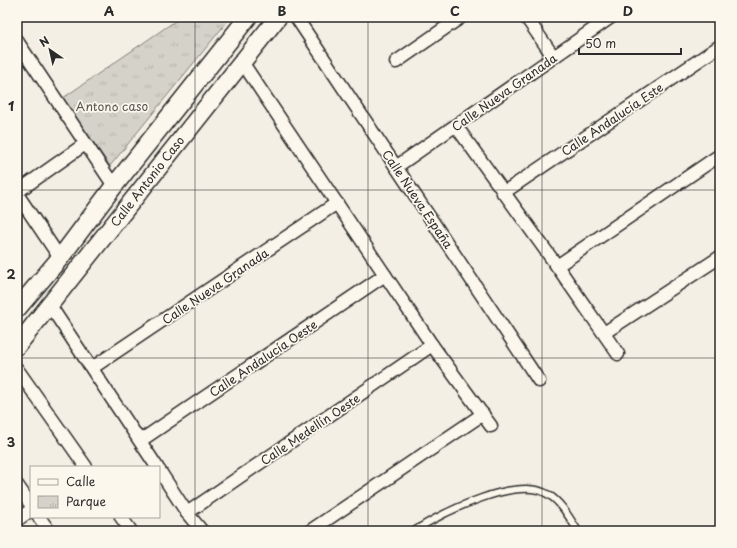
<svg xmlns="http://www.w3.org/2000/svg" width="737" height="548" viewBox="0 0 737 548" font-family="'Playpen Sans',sans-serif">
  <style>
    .park { fill: url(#park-tufts); stroke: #807e7a }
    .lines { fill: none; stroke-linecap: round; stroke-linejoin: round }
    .lane-casing { stroke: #2b2b2b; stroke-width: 9 }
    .street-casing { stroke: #2b2b2b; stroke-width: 15 }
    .secondary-casing { stroke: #2b2b2b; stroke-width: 20 }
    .lane { stroke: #fbf7ec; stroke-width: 6 }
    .street { stroke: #fbf7ec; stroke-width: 12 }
    .secondary { stroke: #fbf7ec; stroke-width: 17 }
    .grid { fill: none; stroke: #2b2b2b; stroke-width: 1; stroke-opacity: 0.55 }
    .labels { text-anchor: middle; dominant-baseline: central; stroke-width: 3.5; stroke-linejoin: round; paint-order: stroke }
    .street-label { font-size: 12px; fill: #2b2b2b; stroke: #fbf7ec }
    .park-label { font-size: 12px; fill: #565552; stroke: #fbf7ec }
    .neatline { fill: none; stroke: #2b2b2b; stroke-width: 1.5 }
    .grid-label { font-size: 13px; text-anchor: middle; font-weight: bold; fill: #2b2b2b }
  </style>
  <defs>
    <pattern id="park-tufts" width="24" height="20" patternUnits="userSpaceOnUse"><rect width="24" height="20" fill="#d5d2c9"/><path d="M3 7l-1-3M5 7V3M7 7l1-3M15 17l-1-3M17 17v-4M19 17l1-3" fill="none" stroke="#b7b4ad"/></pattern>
  </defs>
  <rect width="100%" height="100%" fill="#f3efe4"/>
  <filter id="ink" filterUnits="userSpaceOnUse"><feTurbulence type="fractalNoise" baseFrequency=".025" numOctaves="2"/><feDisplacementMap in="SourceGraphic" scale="8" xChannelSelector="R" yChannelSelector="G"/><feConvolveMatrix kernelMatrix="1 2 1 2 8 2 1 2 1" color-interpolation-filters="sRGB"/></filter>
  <g filter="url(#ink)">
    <path class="park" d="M181 17H231L110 166 63 98Z"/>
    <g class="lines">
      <g class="lane-casing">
        <path id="lane" d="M414 531C442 513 519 474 549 495 562 503 570 519 578 531"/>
      </g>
      <g class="street-casing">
        <g id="street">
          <path d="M296 17 539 381"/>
          <path d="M526 17 553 56"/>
          <path d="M17 41 114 186"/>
          <path d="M242 62 432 345 491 426"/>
          <path d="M396 62 461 17"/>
          <path d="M456 126 557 266 618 354"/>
          <path d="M396 167 611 17"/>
          <path d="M17 192 85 144"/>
          <path d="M503 193 720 46"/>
          <path d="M17 194 60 258"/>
          <path d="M557 266 720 155"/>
          <path d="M49 304 157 467"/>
          <path d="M604 333 720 257"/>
          <path d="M92 368 337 203"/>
          <path d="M17 369 86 467"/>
          <path d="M140 441 385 275"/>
          <path d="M159 470 187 513 202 531"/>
          <path d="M17 485 31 505"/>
          <path d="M187 513 432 345"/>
          <path d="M39 517 49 531"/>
          <path d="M121 517 131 531"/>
          <path d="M17 520 31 510"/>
          <path d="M310 531 483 414"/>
        </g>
      </g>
      <g class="secondary-casing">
        <g id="secondary">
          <path d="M17 309 60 258 114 186 248 17"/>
          <path d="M17 346 278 17"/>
        </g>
      </g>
      <use href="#lane" class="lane"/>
      <use href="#street" class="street"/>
      <use href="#secondary" class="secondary"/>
    </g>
  </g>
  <path class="grid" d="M195 17V531M368 17V531M542 17V531M17 190H720M17 358H720"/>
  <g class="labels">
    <g class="street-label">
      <text transform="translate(504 92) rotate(-35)">Calle Nueva Granada</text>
      <text transform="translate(612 119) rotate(-34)">Calle Andalucía Este</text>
      <text transform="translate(147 181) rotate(-52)">Calle Antonio Caso</text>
      <text transform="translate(418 199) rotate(56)">Calle Nueva España</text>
      <text transform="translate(215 286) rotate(-34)">Calle Nueva Granada</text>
      <text transform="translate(263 358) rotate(-34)">Calle Andalucía Oeste</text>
      <text transform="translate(310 429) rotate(-34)">Calle Medellín Oeste</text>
    </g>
    <g class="park-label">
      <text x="112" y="106">Antono caso</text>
    </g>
  </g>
  <rect width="737" height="548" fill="none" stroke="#fbf7ec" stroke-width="44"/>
  <rect x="30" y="466" width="130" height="52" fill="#fbf7ec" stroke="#a8a59f"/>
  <rect x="38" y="479" width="20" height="6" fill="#fbf7ec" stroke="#a8a59f"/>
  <text x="66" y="486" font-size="12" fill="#2b2b2b">Calle</text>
  <rect x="38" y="496" width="20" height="12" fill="url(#park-tufts)" stroke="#a8a59f"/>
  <text x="66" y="506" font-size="12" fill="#2b2b2b">Parque</text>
  <g transform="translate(50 50) rotate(326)" stroke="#fbf7ec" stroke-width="3" paint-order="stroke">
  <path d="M0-3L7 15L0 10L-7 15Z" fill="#2b2b2b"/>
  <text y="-6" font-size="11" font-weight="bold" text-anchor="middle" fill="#2b2b2b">N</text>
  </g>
  <path d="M579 48v6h102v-6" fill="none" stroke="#2b2b2b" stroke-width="2"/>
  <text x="585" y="48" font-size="12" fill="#2b2b2b" stroke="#fbf7ec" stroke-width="3" paint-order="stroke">50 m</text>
  <rect x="22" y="22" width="693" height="504" class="neatline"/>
  <g class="grid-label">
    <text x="109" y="16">A</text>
    <text x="282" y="16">B</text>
    <text x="455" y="16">C</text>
    <text x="628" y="16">D</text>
    <text x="11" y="111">1</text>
    <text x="11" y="279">2</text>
    <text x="11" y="447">3</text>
  </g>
</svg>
